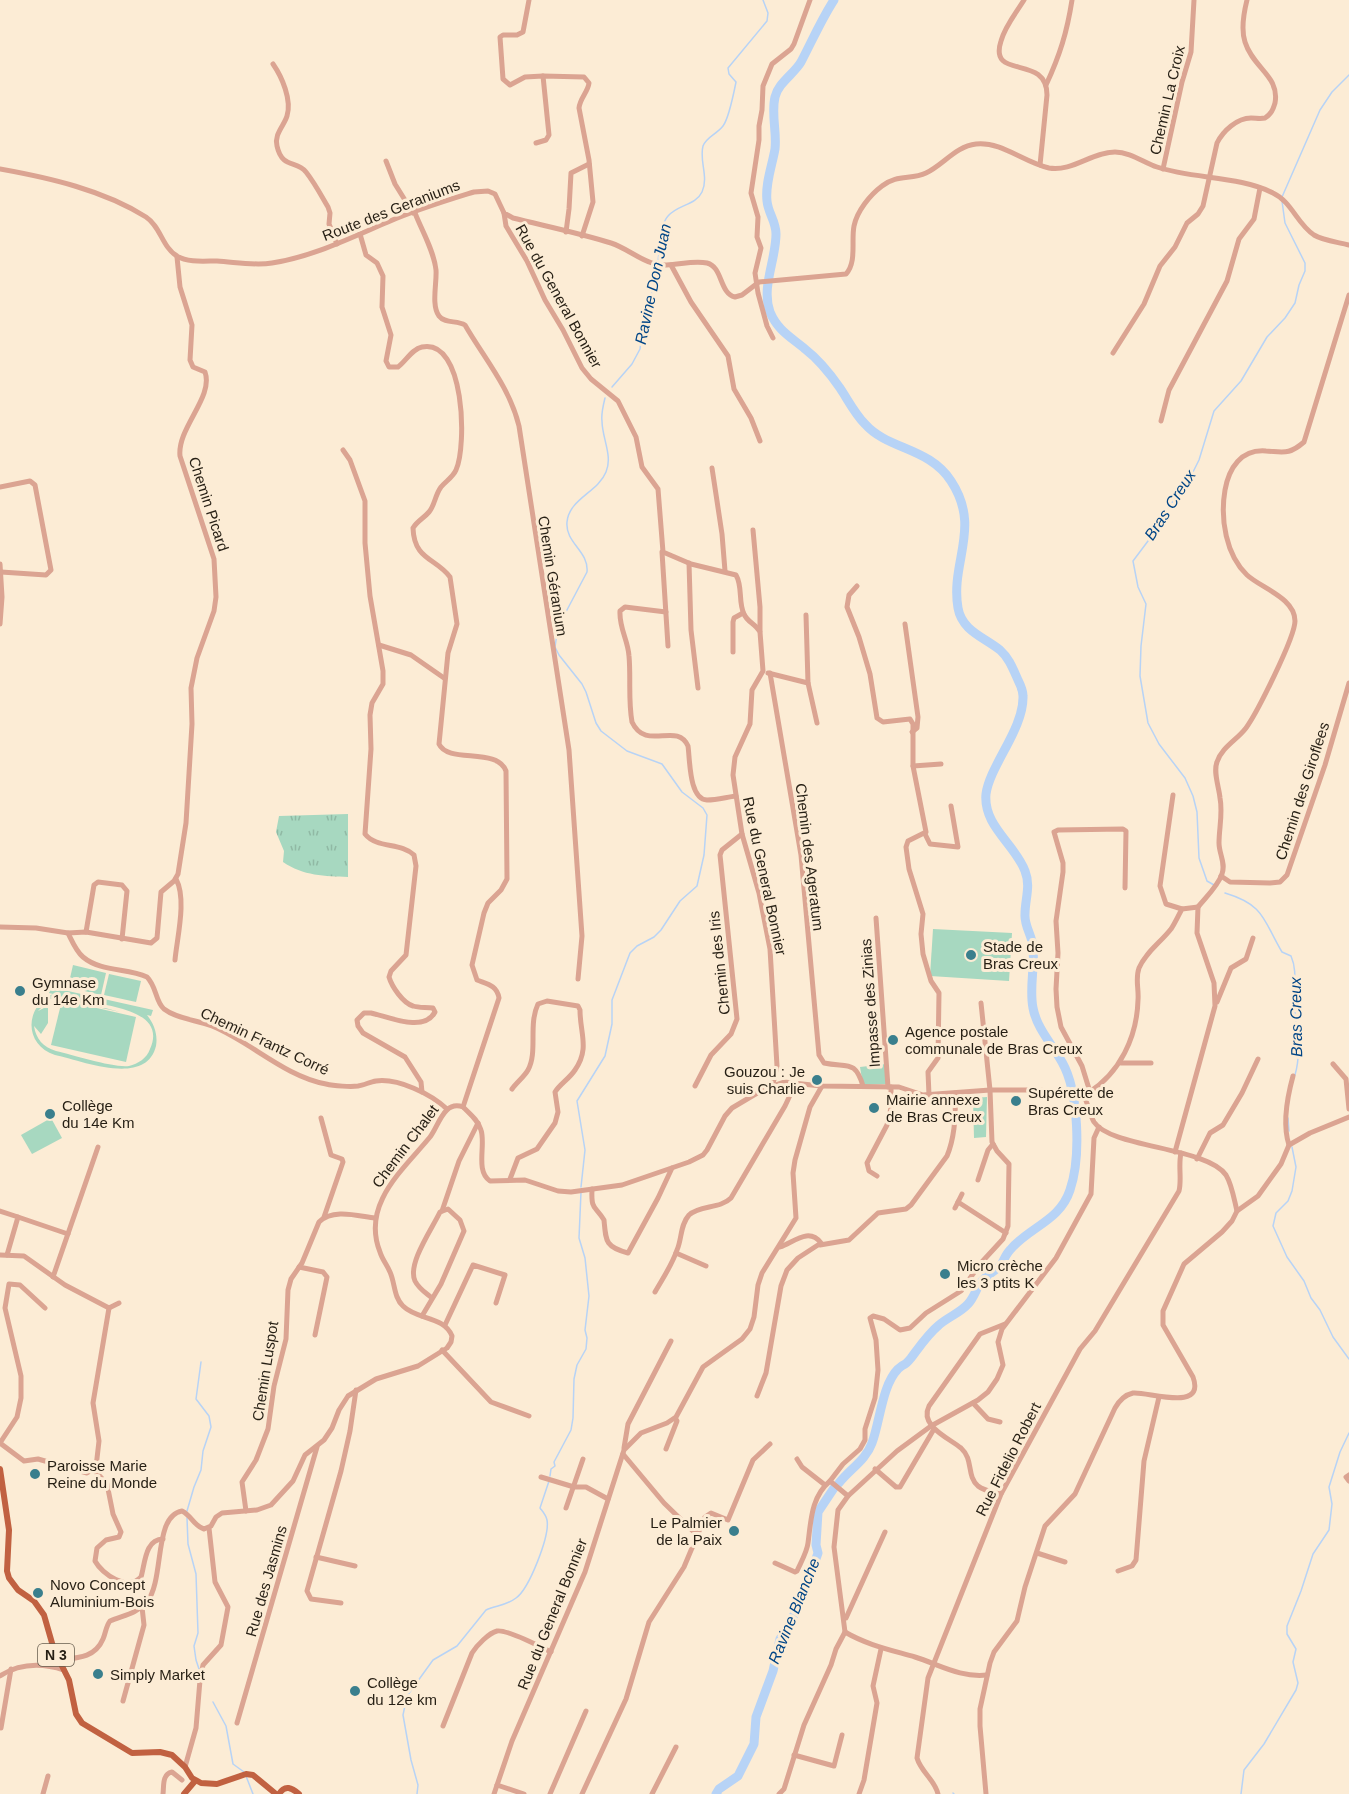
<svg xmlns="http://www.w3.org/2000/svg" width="1349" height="1794" viewBox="0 0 1349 1794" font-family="Arial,sans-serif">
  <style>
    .grass { fill: url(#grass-tufts) }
    .park { fill: #a7d8c0; fill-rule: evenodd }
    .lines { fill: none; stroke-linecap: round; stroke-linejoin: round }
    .stream { stroke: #b7d3f6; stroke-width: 1.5 }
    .river { stroke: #b7d3f6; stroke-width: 9 }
    .minor { stroke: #dba492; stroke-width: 5 }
    .major { stroke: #c16141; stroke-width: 6 }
    .poi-dot { fill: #3a7f8d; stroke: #fcecd5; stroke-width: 2 }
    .labels { text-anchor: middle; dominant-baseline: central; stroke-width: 6; stroke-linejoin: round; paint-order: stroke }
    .shield { fill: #fcecd5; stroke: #665c4e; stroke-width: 1.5 }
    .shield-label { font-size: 14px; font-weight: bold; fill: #261f14 }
    .street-label { font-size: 15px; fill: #261f14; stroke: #fcecd5 }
    .poi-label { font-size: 15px; fill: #261f14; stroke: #fcecd5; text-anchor: start }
    .water-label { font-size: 16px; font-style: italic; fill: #004586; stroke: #fcecd5 }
  </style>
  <defs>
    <pattern id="grass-tufts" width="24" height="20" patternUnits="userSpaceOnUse" patternTransform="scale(1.5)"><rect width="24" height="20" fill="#a7d8c0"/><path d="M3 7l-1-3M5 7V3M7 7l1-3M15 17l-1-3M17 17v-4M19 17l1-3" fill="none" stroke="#90b9a4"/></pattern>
  </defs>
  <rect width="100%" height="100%" fill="#fcecd5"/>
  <path class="grass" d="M348 814V877C325 876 303 876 283 862L284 851 276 832 279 816Z"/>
  <g class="park">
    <path d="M933 929 1012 933 1009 981 930 976Z"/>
    <path d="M73 965 106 973 101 995 68 987Z"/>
    <path d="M109 974 141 981 136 1002 104 995Z"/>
    <path d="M50 987 153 1010 151 1016 147 1015C154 1024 158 1034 156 1046 146 1087 83 1061 55 1055 24 1045 24 1007 53 994L49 993ZM64 996 80 1000 79 1003 120 1012 87 1003 88 1001C111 1007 167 1011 150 1049 147 1058 138 1064 129 1066 113 1068 74 1055 56 1051 43 1047 36 1039 34 1026L41 1034 48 1023V1006L38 1011 50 999Z"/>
    <path d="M62 1000 136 1017 126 1062 51 1045Z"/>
    <path d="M886 1064 887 1084 863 1085 860 1067Z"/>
    <path d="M987 1097 986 1137 974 1138 973 1098Z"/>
    <path d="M51 1118 62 1138 32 1154 21 1135Z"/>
  </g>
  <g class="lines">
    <g class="stream">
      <path d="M1282 197 1320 110 1332 92 1349 75"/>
      <path d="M658 261C660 248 659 226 668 216 677 205 696 205 702 192 709 177 699 161 703 146 706 137 717 134 723 126 729 118 734 92 736 82L729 74 728 68 767 21 768 13 763 0"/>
      <path d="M612 387 632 364 640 349 645 308 653 290 657 266"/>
      <path d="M1214 885 1207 881 1199 858 1197 812 1193 796 1185 778 1159 744 1148 723 1140 676 1141 646 1146 604 1138 587 1133 561 1148 541 1170 505 1187 484 1199 460 1214 411 1241 381 1267 337 1285 318 1295 303 1299 285 1305 271V263L1285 223 1282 201"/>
      <path d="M1225 893C1265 905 1263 920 1282 952L1291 956C1298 972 1293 986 1294 1003 1296 1029 1302 1051 1295 1075"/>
      <path d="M1288 1118 1289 1131"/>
      <path d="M1292 1147 1296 1167 1292 1191 1288 1201 1276 1213 1273 1226 1287 1257 1304 1281 1311 1298 1320 1310 1333 1337 1349 1359"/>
      <path d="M581 1187 585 1150 577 1101 605 1056 612 1024V1000L630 953 637 946 654 937 661 930 680 901 697 886 704 855 707 815 703 808 682 792 662 764 627 751 601 731 596 723 586 692 582 684 559 655 555 647 558 627 587 572C589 551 565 543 567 522 569 499 598 492 606 472 613 456 602 438 602 421 601 414 603 406 605 398"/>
      <path d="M550 1476 551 1469 555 1466 554 1462 571 1430 573 1418 574 1379 577 1365 586 1349 587 1338 585 1330 589 1296 585 1258 579 1238 581 1192"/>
      <path d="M187 1511 194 1487 201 1470 203 1451 211 1427 209 1416 196 1399 201 1362"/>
      <path d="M187 1518 188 1544 196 1574 198 1633 194 1646 196 1660 199 1669"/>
      <path d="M213 1702 226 1726 233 1764 244 1772"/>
      <path d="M246 1776 253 1794"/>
      <path d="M953 1793 954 1794"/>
      <path d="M417 1794 418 1785 411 1760 403 1715 407 1696 433 1660 457 1646 486 1610C496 1605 506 1606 516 1598 529 1589 550 1536 547 1520 546 1515 543 1512 540 1508L549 1481"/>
      <path d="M1241 1794 1244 1770 1264 1744 1296 1690 1298 1683 1293 1662 1296 1649 1287 1634V1626L1301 1591 1313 1554 1329 1530 1332 1504 1329 1487 1340 1452 1349 1433"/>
    </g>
    <g class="river">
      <path d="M834 0C821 20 812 41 801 62 794 74 778 83 775 97 771 114 777 132 775 149 772 166 765 184 767 201 768 213 776 221 776 234 776 260 761 287 770 312 778 331 791 337 805 349 818 359 831 375 840 388 848 400 855 414 865 424 888 450 929 447 951 481 982 528 950 562 958 608 962 631 984 637 1000 650 1009 658 1013 669 1018 680 1020 684 1023 692 1023 696 1024 729 990 765 986 794 983 826 1015 844 1025 871 1031 886 1025 899 1025 914 1024 926 1032 935 1033 947 1035 968 1029 988 1033 1008 1037 1029 1052 1044 1062 1062 1079 1092 1081 1158 1070 1190 1060 1221 1029 1227 1010 1250 1006 1254 1004 1260 1001 1265 995 1271 987 1275 981 1282 976 1289 974 1298 968 1304 960 1313 948 1317 939 1325 928 1334 920 1346 911 1358 903 1368 907 1361 898 1369 882 1385 880 1422 872 1443 866 1460 850 1469 839 1483"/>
      <path d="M716 1794 719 1789 738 1776 754 1744 756 1717 773 1671 780 1639 789 1625 803 1596 818 1553 816 1545 818 1512 834 1488"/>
    </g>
    <g class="minor">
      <path d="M529 0 523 32 517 35H503L500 37 503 79 510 85 525 77 543 76 584 77 589 83C588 92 580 98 579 108L589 160 593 202 582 236"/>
      <path d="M1024 0C1016 13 1005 26 1001 41 988 81 1047 53 1047 95L1040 165"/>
      <path d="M273 64C282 77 292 100 287 116 284 126 274 134 277 146 282 169 297 160 306 172 314 182 321 195 328 207L330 213 329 224 337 244"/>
      <path d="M1046 85C1060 55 1067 32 1072 0"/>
      <path d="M536 143 546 140 549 135 543 76"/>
      <path d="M386 161 395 184 413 213"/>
      <path d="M0 169C50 178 103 190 146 217 161 227 162 247 177 256 188 263 205 261 217 261 235 262 254 266 272 263 312 257 350 238 388 222 415 210 445 201 474 192L488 191 495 194 504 213 513 218C545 226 579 233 611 243 626 248 637 258 652 263 670 269 689 259 707 263 723 267 719 293 735 297L742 295 759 282 846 274C857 262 851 241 854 226 857 211 870 195 882 186 897 174 911 180 926 173 943 165 956 146 976 144 1001 141 1025 163 1049 168 1072 172 1092 152 1115 152 1130 152 1143 162 1157 167 1193 179 1240 176 1273 193 1292 202 1297 224 1314 235 1324 241 1338 242 1349 245"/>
      <path d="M1163 169 1182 82 1191 52 1194 0"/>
      <path d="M415 213C422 231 434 251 436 270 437 283 431 305 439 316 445 324 457 320 465 325 484 358 510 388 519 426L569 750 582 936 578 979"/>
      <path d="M504 213 506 226 527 261 545 300 563 330 582 368 591 379 618 401 636 437 642 467 658 489 663 552 691 564 736 575C743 587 738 602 744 614 747 622 756 624 760 632L763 671 752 690 750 724 735 757 733 775 742 834 759 893 770 949 777 1066 773 1084"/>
      <path d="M566 232 569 209 571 173 589 164"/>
      <path d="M360 234 366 255 377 263 383 276 382 307 391 335 386 361 389 367H398C406 361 412 349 422 347 465 338 467 446 456 470 453 477 446 481 441 487 435 495 435 505 429 512 424 518 417 521 413 528 414 560 436 558 450 577L457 624 448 653 439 744C448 764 497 747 506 771L507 879 501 890 488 903 484 913 472 965 477 980C487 984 497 985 499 998L463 1107"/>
      <path d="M671 265 691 302 728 356 734 389 751 418 760 441"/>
      <path d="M773 338 767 326 758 293 755 273 761 248 757 237 758 217 751 193 759 140V126L762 110 763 86 772 64 791 49 794 44 810 0"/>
      <path d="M1113 353 1144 304 1160 266 1175 247 1187 223 1198 214 1203 206 1217 143C1223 131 1237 118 1251 118 1256 118 1260 119 1265 118 1271 114 1273 110 1275 103 1280 76 1253 68 1245 42 1241 30 1244 12 1247 0"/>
      <path d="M1161 421 1169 390 1227 281 1239 239 1254 219 1260 188"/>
      <path d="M343 450 350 460 365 501V543L370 596 383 671V684L372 703 370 715 371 749 365 834C377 849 401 842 414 855L416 866 406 955 391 971 389 977C392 987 403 1003 413 1006 419 1008 426 1007 433 1008L435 1012C424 1033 389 1017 371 1013H364L357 1020 358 1026 363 1033 405 1057 421 1082 422 1092"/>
      <path d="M712 468 722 534 725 571"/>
      <path d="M0 487 30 481 35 485 51 570 46 575 1 572"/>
      <path d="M753 530 760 607V631"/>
      <path d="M662 552 668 646"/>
      <path d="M689 563 691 630 698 688"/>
      <path d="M0 564 2 597 0 624"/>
      <path d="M857 586 849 595 847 607 859 637 870 674 877 718 883 722 910 719 913 724V766L926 832 908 841 906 847 909 869 923 914 921 934 923 954 931 981 939 993 938 1058 928 1072 929 1095"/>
      <path d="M666 612 625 607 620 611C619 628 628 640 629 656 631 678 628 700 632 722 646 752 677 721 688 746 690 760 689 799 707 800 717 800 727 797 736 796"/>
      <path d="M806 615 808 683"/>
      <path d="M905 624 918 717 917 728 912 732"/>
      <path d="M379 645 411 655 444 678"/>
      <path d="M733 652V622L734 618 743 613"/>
      <path d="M768 673 808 683 817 723"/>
      <path d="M770 673 801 855 819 1055 824 1063C847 1068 855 1059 863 1086"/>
      <path d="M913 766 941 764"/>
      <path d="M1173 795 1160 886 1166 904 1182 909"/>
      <path d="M925 834 930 844 958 847 951 806"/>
      <path d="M1221 876 1230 882 1270 883 1280 882 1287 875 1325 765 1349 683"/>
      <path d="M1198 907C1206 897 1218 886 1222 874 1226 863 1219 854 1219 843 1219 828 1223 813 1220 798 1219 787 1213 772 1217 762 1222 747 1237 740 1246 728 1257 713 1295 637 1295 621 1295 598 1261 588 1247 575 1226 555 1220 519 1225 490 1229 468 1241 449 1266 451 1284 452 1289 455 1304 442L1349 295"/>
      <path d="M876 918 888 1087"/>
      <path d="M0 927 36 928 68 933 86 932 151 943 157 938 161 892 174 881 178 874 186 823 192 724 191 688 197 658 214 611 216 597 214 559 180 456C177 428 214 397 205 372L193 367 190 360 192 325 180 287 177 257"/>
      <path d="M86 932 94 885 98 882 122 885 127 891 122 939"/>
      <path d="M68 933C72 941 76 951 83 957 101 972 127 968 147 977 157 987 155 1001 164 1009 177 1019 197 1020 212 1026 251 1042 284 1076 326 1084 334 1086 351 1087 358 1086 364 1085 370 1082 376 1081 398 1078 431 1094 447 1109"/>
      <path d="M175 960C177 938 187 899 176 879"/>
      <path d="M1217 1002 1231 968 1246 959 1253 938"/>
      <path d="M1121 1063H1151"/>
      <path d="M1333 1064 1346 1079 1349 1109"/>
      <path d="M695 1086 711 1055 731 1034 737 1019 720 855 722 850 742 834"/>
      <path d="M1090 1092 1082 1066 1061 1027 1057 1007 1056 989 1058 953 1056 921 1063 872V863L1054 832 1058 830 1123 829 1126 831 1125 888"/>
      <path d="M1088 1093C1120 1073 1137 1037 1138 1000 1139 989 1135 979 1139 968 1146 952 1160 943 1171 929 1175 923 1178 916 1182 909L1198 907"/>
      <path d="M321 1118 331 1155 342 1159 343 1162 324 1217"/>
      <path d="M1289 1145C1282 1124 1287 1098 1293 1076"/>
      <path d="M1175 1152 1215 1006 1214 983 1197 933 1198 907"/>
      <path d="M1197 1159 1210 1133 1223 1125 1242 1093 1258 1059"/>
      <path d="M877 1176 869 1171 867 1163 887 1125 891 1108V1087"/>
      <path d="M510 1179 518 1158 537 1149 555 1123 558 1112 555 1092C560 1084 569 1079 575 1070 590 1048 580 1034 580 1010L578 1006 547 1001 538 1004C528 1025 538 1052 528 1070 524 1077 517 1082 512 1089"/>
      <path d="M978 1180 988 1150 993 1144"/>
      <path d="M592 1189C591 1211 595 1205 604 1220 606 1241 605 1247 628 1253L658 1198 672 1168"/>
      <path d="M958 1202 1006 1233"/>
      <path d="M955 1208 962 1194"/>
      <path d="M0 1211 18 1217 7 1255"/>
      <path d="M442 1211 459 1161 478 1123"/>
      <path d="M1237 1211 1258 1196 1281 1164 1289 1145 1310 1133 1349 1117"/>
      <path d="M18 1217 68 1234"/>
      <path d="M820 1245 849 1240 878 1213 906 1209 911 1205 947 1156C955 1137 956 1114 955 1093"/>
      <path d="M676 1253 706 1266"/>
      <path d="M0 1255 24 1256 65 1285 109 1308 119 1303"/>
      <path d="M299 1267 323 1272 327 1277 315 1335"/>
      <path d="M53 1277 98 1147"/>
      <path d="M655 1292C663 1278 672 1265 677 1250 682 1239 680 1225 689 1215 700 1205 720 1209 731 1198L785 1106 792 1091 791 1083"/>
      <path d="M422 1316 441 1284 464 1231 460 1220 448 1209 440 1212C432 1229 407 1264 415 1281 419 1289 426 1293 432 1298"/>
      <path d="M445 1325 473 1265 505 1275 496 1303"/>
      <path d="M442 1350 491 1402 529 1416"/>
      <path d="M757 1396 766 1373 781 1286 787 1270 798 1258 821 1243C809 1227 794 1242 780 1247"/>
      <path d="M973 1403 988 1419 1000 1422"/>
      <path d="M0 1443 24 1461 38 1459 87 1473 96 1467 99 1441 93 1403 109 1308"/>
      <path d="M0 1443 17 1417 21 1398V1376L5 1308 9 1284 20 1285 45 1308"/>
      <path d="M624 1448 628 1424 671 1341"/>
      <path d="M666 1449 677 1421 675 1418"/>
      <path d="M623 1454 664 1503 697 1535"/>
      <path d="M797 1459 802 1467 825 1485"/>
      <path d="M875 1469 896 1487H900L934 1429"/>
      <path d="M94 1470 107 1484 113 1514 121 1532 119 1537 106 1540 97 1548 95 1561C102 1574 128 1592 141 1577 145 1564 145 1539 163 1539"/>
      <path d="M1349 1475 1346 1477 1349 1481"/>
      <path d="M541 1477 574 1487H586L608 1499"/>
      <path d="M1001 1494C993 1492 984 1491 978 1486 966 1475 974 1460 961 1448 949 1438 919 1426 929 1406L980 1334 1005 1324"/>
      <path d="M848 1496 830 1481 843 1464 860 1449 865 1440V1429L875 1398 878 1370 876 1340 870 1318 873 1316 884 1319 900 1330 910 1328 926 1313 961 1291 980 1264 1003 1239 1008 1226 1009 1164 997 1151 992 1142 990 1090 981 1003"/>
      <path d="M566 1508 583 1459"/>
      <path d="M246 1511 242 1482 256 1460 268 1429 274 1386 286 1339 288 1290 291 1279 302 1263 319 1222C333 1208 358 1216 375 1218"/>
      <path d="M1037 1553 1065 1562"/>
      <path d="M316 1557 355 1566"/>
      <path d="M775 1563 795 1572 797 1571C801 1562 807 1552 808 1543 811 1521 811 1497 830 1481"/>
      <path d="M1118 1571 1132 1566 1136 1560 1144 1461 1159 1397"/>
      <path d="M341 1603 311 1599 307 1591 341 1471 350 1431 356 1390"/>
      <path d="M846 1618 885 1532"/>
      <path d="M845 1632C867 1645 891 1650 915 1657 940 1665 961 1678 987 1675"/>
      <path d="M59 1660C77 1658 95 1658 103 1639 106 1632 106 1626 110 1621 124 1615 136 1614 147 1602 165 1579 153 1516 182 1511 192 1516 194 1526 204 1529L211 1526 216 1517 222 1513 257 1510 271 1505 293 1481 305 1455 324 1440 332 1428 339 1410 348 1396 376 1379 418 1366 447 1348 451 1342 452 1336C444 1316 417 1320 403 1306 394 1298 395 1283 390 1272 387 1265 382 1259 380 1252 361 1204 403 1170 430 1137 439 1125 444 1100 463 1107 470 1114 478 1120 481 1130 486 1145 475 1171 490 1181L525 1180 558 1191 571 1192 622 1185 689 1162 703 1155 707 1150 725 1116 732 1108 764 1089 784 1082 821 1086 899 1087 923 1095 990 1090H1040L1084 1096"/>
      <path d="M0 1676C20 1663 42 1663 64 1670"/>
      <path d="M123 1701 144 1625 142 1607"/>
      <path d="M237 1723 317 1447"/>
      <path d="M443 1726 472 1653C477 1645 489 1633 497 1631 507 1629 541 1647 551 1652"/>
      <path d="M1 1728 11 1669"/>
      <path d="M794 1755 834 1766 842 1735"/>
      <path d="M185 1767 196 1728 200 1680 203 1665 221 1645 228 1607 215 1582 209 1528"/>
      <path d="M497 1785 524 1794"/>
      <path d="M43 1794 48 1776"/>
      <path d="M163 1794C164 1786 162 1774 172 1772L182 1780"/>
      <path d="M494 1794 512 1741 585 1572 624 1450 641 1433 667 1423 676 1417 703 1367 742 1339 750 1329 754 1317 758 1285 762 1273 796 1218 793 1173 795 1160 810 1107 822 1086"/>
      <path d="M550 1794 586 1711"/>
      <path d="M582 1794 626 1699 649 1622 684 1567 705 1517 711 1513 728 1520 753 1460 770 1444"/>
      <path d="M652 1794 676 1747"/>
      <path d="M779 1794 784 1789 804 1725 831 1665 836 1649 845 1632 834 1547 838 1510 848 1496 897 1451 931 1426 978 1400 988 1392 997 1379 1003 1365 998 1342 1002 1329 1056 1258 1091 1194 1094 1138 1099 1127"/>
      <path d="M859 1794 864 1780 877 1703 873 1686 881 1649"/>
      <path d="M938 1794C935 1780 921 1772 917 1758L928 1678 1001 1494 1080 1349 1095 1331 1179 1191C1182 1179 1178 1166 1181 1153"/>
      <path d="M986 1794 980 1726V1709L990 1663 994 1652 1017 1621 1025 1587 1045 1526 1075 1494 1115 1408C1119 1401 1124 1395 1133 1393 1147 1391 1206 1413 1193 1377L1163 1325V1311L1184 1264 1222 1232 1232 1221 1237 1211C1234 1199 1232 1185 1226 1175 1207 1147 1111 1148 1094 1122 1090 1115 1088 1104 1084 1096"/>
    </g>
    <g class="major">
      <path d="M0 1469 9 1530 7 1571 9 1578 18 1590 34 1601 44 1615 54 1650 69 1680 76 1714 82 1723 132 1753 160 1752 172 1755 185 1767 192 1778 201 1783 217 1784 246 1774 253 1775 276 1794"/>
      <path d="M184 1794 195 1781"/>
      <path d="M279 1794C285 1784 292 1788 299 1794"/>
    </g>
  </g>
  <g class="poi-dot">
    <circle cx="971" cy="955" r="6"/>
    <circle cx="20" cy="991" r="6"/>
    <circle cx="893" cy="1040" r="6"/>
    <circle cx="817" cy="1080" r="6"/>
    <circle cx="1016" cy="1101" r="6"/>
    <circle cx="874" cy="1108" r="6"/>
    <circle cx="50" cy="1114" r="6"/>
    <circle cx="945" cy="1274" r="6"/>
    <circle cx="35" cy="1474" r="6"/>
    <circle cx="734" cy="1531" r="6"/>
    <circle cx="38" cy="1593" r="6"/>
    <circle cx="98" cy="1674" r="6"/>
    <circle cx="355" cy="1691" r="6"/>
  </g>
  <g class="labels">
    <rect class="shield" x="38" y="1644" width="36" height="22" rx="4.5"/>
    <g class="shield-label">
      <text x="56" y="1655">N 3</text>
    </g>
    <g class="street-label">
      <text transform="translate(1167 100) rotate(-77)">Chemin La Croix</text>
      <text transform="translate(391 210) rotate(-21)">Route des Geraniums</text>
      <text transform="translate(559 296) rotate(61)">Rue du General Bonnier</text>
      <text transform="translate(209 504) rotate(72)">Chemin Picard</text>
      <text transform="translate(553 576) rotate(81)">Chemin Géranium</text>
      <text transform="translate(1302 791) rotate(-72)">Chemin des Giroflees</text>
      <text transform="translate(810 857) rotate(83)">Chemin des Ageratum</text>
      <text transform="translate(765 876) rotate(78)">Rue du General Bonnier</text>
      <text transform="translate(719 963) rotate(-96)">Chemin des Iris</text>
      <text transform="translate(870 1003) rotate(-94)">Impasse des Zinias</text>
      <text transform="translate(265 1041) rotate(25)">Chemin Frantz Corré</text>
      <text transform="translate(405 1146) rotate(-53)">Chemin Chalet</text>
      <text transform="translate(265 1371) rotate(-81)">Chemin Luspot</text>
      <text transform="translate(1008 1459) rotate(-63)">Rue Fidelio Robert</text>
      <text transform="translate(266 1581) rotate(-74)">Rue des Jasmins</text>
      <text transform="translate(552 1614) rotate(-68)">Rue du General Bonnier</text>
    </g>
    <g class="poi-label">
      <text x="983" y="946">Stade de<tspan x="983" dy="17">Bras Creux</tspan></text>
      <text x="32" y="982">Gymnase<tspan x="32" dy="17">du 14e Km</tspan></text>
      <text x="905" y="1031">Agence postale<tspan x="905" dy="17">communale de Bras Creux</tspan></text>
      <text x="805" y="1071" text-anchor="end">Gouzou : Je<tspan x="805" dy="17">suis Charlie</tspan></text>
      <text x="1028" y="1092">Supérette de<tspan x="1028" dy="17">Bras Creux</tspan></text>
      <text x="886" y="1099">Mairie annexe<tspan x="886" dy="17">de Bras Creux</tspan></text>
      <text x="62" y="1105">Collège<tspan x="62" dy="17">du 14e Km</tspan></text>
      <text x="957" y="1265">Micro crèche<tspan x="957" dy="17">les 3 ptits K</tspan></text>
      <text x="47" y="1465">Paroisse Marie<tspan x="47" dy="17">Reine du Monde</tspan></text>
      <text x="722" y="1522" text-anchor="end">Le Palmier<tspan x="722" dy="17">de la Paix</tspan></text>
      <text x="50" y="1584">Novo Concept<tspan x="50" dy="17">Aluminium-Bois</tspan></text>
      <text x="110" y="1674">Simply Market</text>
      <text x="367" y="1682">Collège<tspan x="367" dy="17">du 12e km</tspan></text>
    </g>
    <g class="water-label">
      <text transform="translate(653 284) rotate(-78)">Ravine Don Juan</text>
      <text transform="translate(1170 505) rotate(-57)">Bras Creux</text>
      <text transform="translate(1296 1017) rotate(-91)">Bras Creux</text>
      <text transform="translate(794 1611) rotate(-68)">Ravine Blanche</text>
    </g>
  </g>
</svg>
